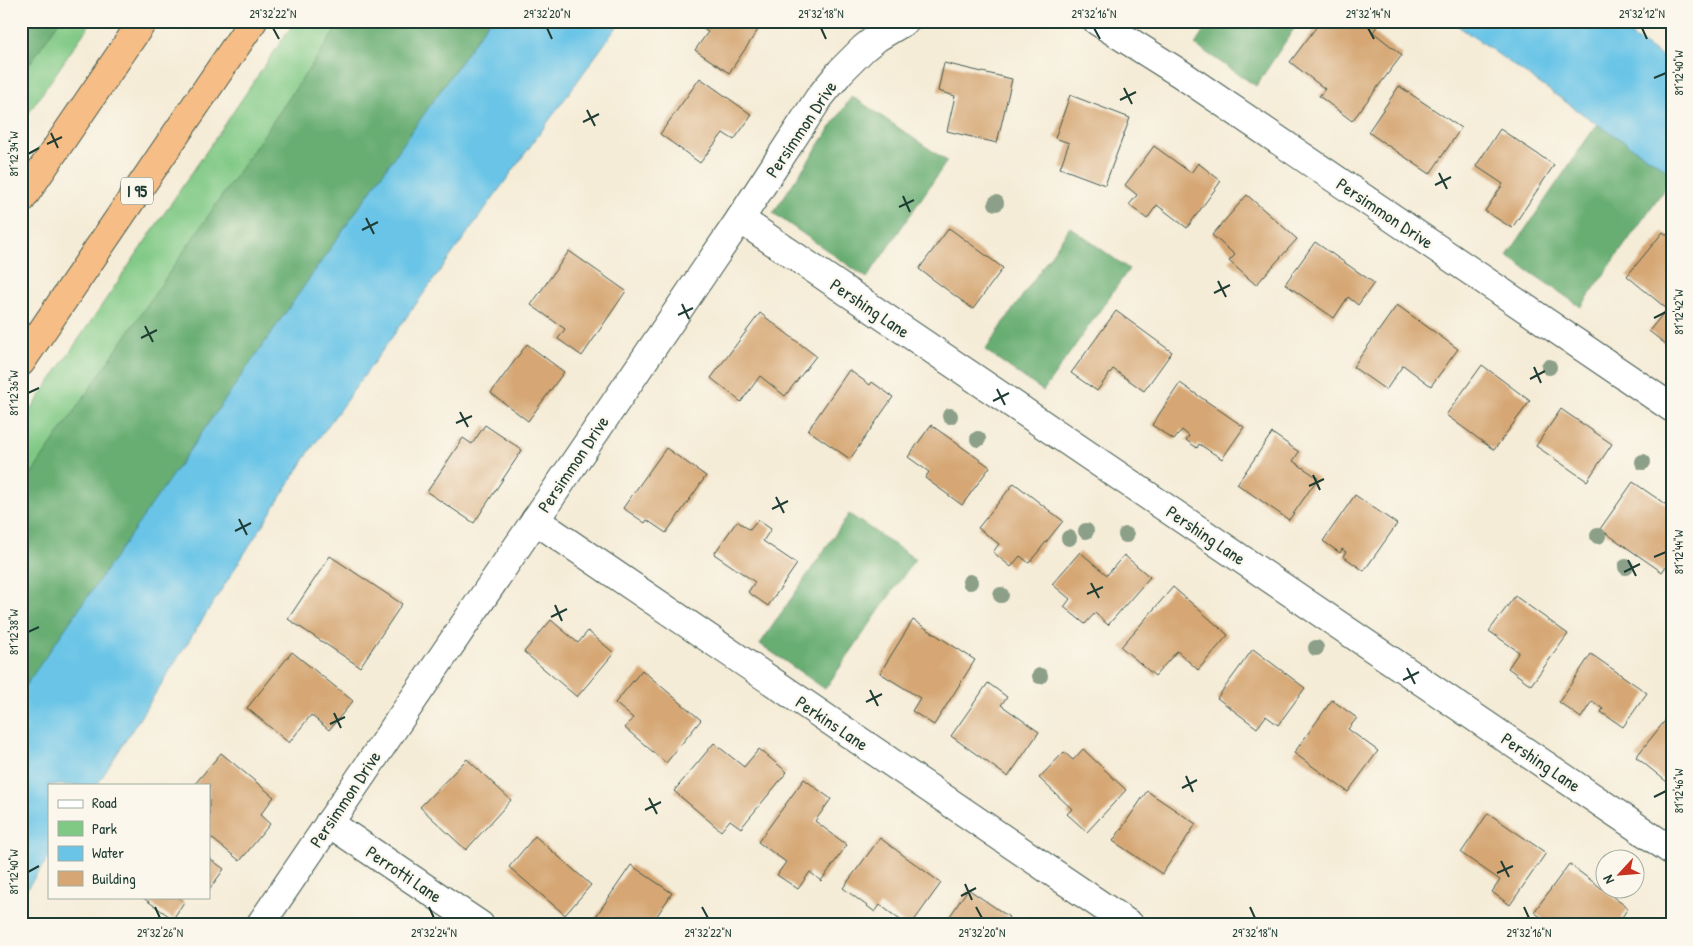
<svg xmlns="http://www.w3.org/2000/svg" width="1693" height="946" viewBox="0 0 1693 946" font-family="'Patrick Hand',sans-serif">
  <style>
    .green { fill: #80c985; stroke: #50835c }
    .forest { fill: #68ad72; stroke: #447553 }
    .water { fill: #69c4e7; stroke: #44808e }
    .building { fill: #d6a775 }
    .lines { fill: none; stroke-linecap: round; stroke-linejoin: round }
    .minor-casing { stroke: #3f574c; stroke-width: 30 }
    .highway-casing { stroke: #3f574c; stroke-width: 30 }
    .minor { stroke: #fff; stroke-width: 28 }
    .highway { stroke: #f6be86; stroke-width: 28 }
    .tree { fill: #8c9f88 }
    .ticks { fill: none; stroke: #1f3d34; stroke-width: 2 }
    .labels { text-anchor: middle; dominant-baseline: central; stroke-width: 4.5; stroke-linejoin: round; paint-order: stroke }
    .shield { fill: #fbf7ec; stroke: #61756b; stroke-width: 1 }
    .shield-label { font-size: 16px; font-weight: bold; fill: #1f3d34 }
    .street-label { font-size: 18px; fill: #1f3d34; stroke: #fbf7ec }
    .neatline { fill: none; stroke: #1f3d34; stroke-width: 2 }
    .ticks-label { font-size: 12px; text-anchor: middle; fill: #1f3d34 }
  </style>
  <rect width="100%" height="100%" fill="#fbf7ec"/>
  <filter id="ink" filterUnits="userSpaceOnUse"><feTurbulence type="fractalNoise" baseFrequency=".02" numOctaves="2"/><feDisplacementMap in="SourceGraphic" scale="10" xChannelSelector="R" yChannelSelector="G"/><feConvolveMatrix kernelMatrix="1 2 1 2 8 2 1 2 1" color-interpolation-filters="sRGB"/></filter>
  <filter id="wash" filterUnits="userSpaceOnUse"><feTurbulence type="fractalNoise" baseFrequency=".0096" numOctaves="4" result="noise"/><feDisplacementMap in="SourceGraphic" scale="20" xChannelSelector="R" yChannelSelector="G"/><feGaussianBlur stdDeviation="1.12" result="paint"/><feColorMatrix in="noise" values="0 0 0 0 0 0 0 0 0 0 0 0 0 0 0 0 0 1.4 0 .05"/><feComposite in="paint" operator="in"/></filter>
  <g filter="url(#wash)">
    <rect width="100%" height="100%" fill="#f5ecd7"/>
    <g class="green">
      <path d="M59 21H92L21 124V76Z"/>
      <path d="M295 21H342L21 489V424Z"/>
    </g>
    <g class="forest">
      <path d="M21 21H59L21 76Z"/>
      <path d="M342 21H489L21 692V489Z"/>
      <path d="M1210 21H1299L1256 86 1195 45Z"/>
      <path d="M852 96 947 161 867 278 773 213Z"/>
      <path d="M1597 124 1672 173V178L1581 307 1507 256Z"/>
      <path d="M1070 227 1129 269 1043 391 985 350Z"/>
      <path d="M849 514 915 559 825 689 760 644Z"/>
    </g>
    <g class="water">
      <path d="M489 21H621L311 449 97 785H49V857L21 897V692Z"/>
      <path d="M1451 21H1609L1672 63V173L1597 124Z"/>
    </g>
    <g id="blocks">
      <g class="building">
        <path d="M699 21H764L729 73 695 50 708 32 697 25Z"/>
        <path d="M1321 21H1381L1373 32 1402 55 1352 121 1319 96 1325 89 1290 62Z"/>
        <path d="M944 63 1012 79 997 143 947 131 955 96 938 91Z"/>
        <path d="M700 78 752 115 734 140 723 133 700 163 660 134Z"/>
        <path d="M1399 86 1461 128 1430 174 1368 132Z"/>
        <path d="M1070 95 1130 118 1105 185 1060 168 1069 143 1055 138Z"/>
        <path d="M1500 129 1554 165 1512 228 1485 211 1503 184 1476 166Z"/>
        <path d="M1154 146 1191 173 1198 163 1221 181 1187 228 1157 205 1147 219 1129 205 1137 195 1125 185Z"/>
        <path d="M1247 195 1297 239 1256 285 1229 261 1235 255 1212 235Z"/>
        <path d="M949 228 1003 268 973 309 919 269Z"/>
        <path d="M1663 232 1672 239V349L1649 331 1667 309 1627 276Z"/>
        <path d="M1315 242 1374 283 1358 305 1348 297 1334 318 1285 284Z"/>
        <path d="M569 251 626 291 582 356 558 339 565 329 531 305Z"/>
        <path d="M1397 305 1458 349 1431 386 1403 365 1386 390 1353 367Z"/>
        <path d="M1116 311 1172 352 1144 391 1113 369 1097 391 1071 373Z"/>
        <path d="M760 313 816 356 785 396 760 376 741 402 711 378Z"/>
        <path d="M527 344 564 372 528 421 491 393Z"/>
        <path d="M1482 365 1530 401 1494 450 1446 415Z"/>
        <path d="M849 370 870 385 872 382 893 397 850 459 808 430Z"/>
        <path d="M1180 383 1244 427 1222 459 1199 444 1197 448 1186 440 1189 436 1182 430 1174 440 1152 425Z"/>
        <path d="M1561 409 1612 444 1587 481 1536 446Z"/>
        <path d="M485 425 522 450 474 523 427 492 463 438 472 444Z"/>
        <path d="M931 425 990 467 962 505 925 478 929 472 908 457Z"/>
        <path d="M1272 433 1299 452 1293 461 1318 478 1289 520 1237 484Z"/>
        <path d="M666 448 706 476 666 533 647 520 645 523 623 508Z"/>
        <path d="M1633 482 1671 508 1672 506V558L1662 572 1600 529Z"/>
        <path d="M1014 483 1063 521 1029 563 1020 556 1011 567 993 552 999 544 978 528Z"/>
        <path d="M1355 495 1397 524 1364 571 1343 556 1346 552 1342 549 1340 553 1323 541Z"/>
        <path d="M758 520 771 529 763 541 797 564 768 606 748 592 755 582 714 554 737 521 750 530Z"/>
        <path d="M1080 552 1107 575 1124 555 1150 577 1108 625 1095 613 1085 624 1064 607 1070 599 1052 584Z"/>
        <path d="M330 556 402 604 360 667 288 619Z"/>
        <path d="M1173 587 1228 635 1198 670 1177 651 1155 676 1121 647Z"/>
        <path d="M1515 596 1568 634 1531 685 1508 668 1519 652 1489 631Z"/>
        <path d="M551 620 578 643 588 631 614 653 577 697 524 652Z"/>
        <path d="M913 620 975 660 934 725 912 711 920 698 880 673Z"/>
        <path d="M1253 649 1305 688 1278 725 1266 716 1257 728 1217 698Z"/>
        <path d="M292 652 353 701 329 730 311 715 289 743 247 708Z"/>
        <path d="M1591 654 1647 693 1623 727 1601 712 1603 709 1592 701 1581 718 1559 702Z"/>
        <path d="M642 670 701 720 666 763 625 728 633 718 615 703Z"/>
        <path d="M988 683 1007 697 1001 705 1039 732 1008 777 951 736Z"/>
        <path d="M1332 700 1357 718 1348 729 1378 751 1348 792 1294 753Z"/>
        <path d="M1672 712V786L1636 757Z"/>
        <path d="M714 743 744 767 759 749 787 772 741 828 730 820 721 831 674 791Z"/>
        <path d="M1083 749 1126 790 1087 832 1067 814 1072 809 1039 778 1064 752 1073 760Z"/>
        <path d="M221 753 274 797 260 815 270 824 240 861 209 836V785H194Z"/>
        <path d="M467 759 511 800 466 850 420 807Z"/>
        <path d="M804 779 831 799 815 821 847 845 821 881 810 872 798 889 777 875 786 862 758 842Z"/>
        <path d="M1147 791 1196 824 1162 874 1113 841Z"/>
        <path d="M1488 813 1546 853 1510 905 1492 892 1500 880 1461 853Z"/>
        <path d="M535 836 591 885 565 915 509 867Z"/>
        <path d="M880 838 941 883 911 925H907L880 905 875 912 843 888Z"/>
        <path d="M209 858 224 869 209 890Z"/>
        <path d="M1569 864 1628 908 1617 925H1551L1534 912Z"/>
        <path d="M631 865 672 893 651 925H590Z"/>
        <path d="M968 889 1009 917 1004 925H944Z"/>
        <path d="M142 897H178L184 902 173 919Z"/>
      </g>
    </g>
  </g>
  <g filter="url(#ink)">
    <use href="#blocks" fill-opacity="0" stroke="#3f574c" stroke-width="1"/>
    <g class="lines">
      <g class="minor-casing">
        <g id="minor">
          <path d="M1097 21 1181 74 1672 408"/>
          <path d="M740 219 1672 851"/>
          <path d="M535 520 1130 925"/>
          <path d="M329 823 480 925"/>
          <path d="M260 925 740 219 819 98 841 71 864 48 878 37 905 21"/>
        </g>
      </g>
      <g class="highway-casing">
        <g id="highway">
          <path d="M21 200 143 21"/>
          <path d="M21 362 253 21"/>
        </g>
      </g>
      <use href="#minor" class="minor"/>
      <use href="#highway" class="highway"/>
    </g>
    <g class="tree">
      <circle cx="996" cy="203" r="8"/>
      <circle cx="1549" cy="367" r="8"/>
      <circle cx="950" cy="416" r="8"/>
      <circle cx="978" cy="439" r="8"/>
      <circle cx="1643" cy="462" r="8"/>
      <circle cx="1086" cy="531" r="8"/>
      <circle cx="1126" cy="535" r="8"/>
      <circle cx="1598" cy="536" r="8"/>
      <circle cx="1069" cy="538" r="8"/>
      <circle cx="1626" cy="567" r="8"/>
      <circle cx="970" cy="582" r="8"/>
      <circle cx="1001" cy="595" r="8"/>
      <circle cx="1316" cy="648" r="8"/>
      <circle cx="1040" cy="676" r="8"/>
    </g>
  </g>
  <path class="ticks" d="M273 28 279 39M547 28 552 39M821 28 826 39M1094 28 1100 39M1368 28 1374 39M1642 28 1647 39M1654 78 1666 73M1124 88 1132 104M1120 100 1136 92M587 110 595 126M583 122 599 114M51 133 58 148M47 144 62 137M28 154 39 148M1439 173 1447 189M1435 185 1451 177M903 196 910 212M899 207 914 200M366 218 374 234M362 230 378 222M1218 281 1226 297M1214 293 1230 285M682 304 689 319M678 315 693 308M1654 318 1666 312M145 326 153 342M141 338 157 330M1534 367 1541 383M1530 379 1545 371M997 389 1005 405M28 393 39 388M993 401 1009 393M460 412 468 427M456 423 472 416M1313 475 1320 490M1309 486 1324 479M776 497 784 513M772 509 788 501M239 519 247 535M235 531 251 523M1654 557 1666 552M1628 560 1636 576M1624 572 1640 564M1091 583 1099 598M1087 594 1103 587M555 605 562 621M551 617 567 609M28 632 39 627M1407 668 1415 684M1403 680 1419 672M870 690 878 706M866 702 882 694M334 713 341 728M330 724 345 717M1186 776 1193 792M1182 788 1197 780M1654 797 1666 791M649 798 657 814M645 810 661 802M1501 861 1509 877M28 872 39 866M1497 873 1513 866M965 884 972 900M961 896 976 888M155 907 160 918M429 907 434 918M702 907 708 918M976 907 982 918M1250 907 1255 918M1524 907 1529 918"/>
  <g class="labels">
    <rect class="shield" x="121" y="177.5" width="32" height="27" rx="4"/>
    <g class="shield-label">
      <text x="137" y="191">I 95</text>
    </g>
    <g class="street-label">
      <text transform="translate(801 129) rotate(-56)">Persimmon Drive</text>
      <text transform="translate(1385 213) rotate(34)">Persimmon Drive</text>
      <text transform="translate(870 308) rotate(34)">Pershing Lane</text>
      <text transform="translate(573 464) rotate(-56)">Persimmon Drive</text>
      <text transform="translate(1206 535) rotate(34)">Pershing Lane</text>
      <text transform="translate(832 723) rotate(34)">Perkins Lane</text>
      <text transform="translate(1541 762) rotate(34)">Pershing Lane</text>
      <text transform="translate(345 799) rotate(-56)">Persimmon Drive</text>
      <text transform="translate(404 874) rotate(34)">Perrotti Lane</text>
    </g>
  </g>
  <rect width="1693" height="946" fill="none" stroke="#fbf7ec" stroke-width="55"/>
  <rect x="48" y="784" width="162" height="115" fill="#fbf7ec" stroke="#a3ada2"/>
  <rect x="58" y="800" width="25" height="8" fill="#ffffff" stroke="#a3ada2"/>
  <text x="92" y="808" font-size="15" fill="#1f3d34">Road</text>
  <rect x="58" y="821" width="25" height="15" fill="#80c985" stroke="#a3ada2"/>
  <text x="92" y="834" font-size="15" fill="#1f3d34">Park</text>
  <rect x="58" y="846" width="25" height="15" fill="#69c4e7" stroke="#a3ada2"/>
  <text x="92" y="858" font-size="15" fill="#1f3d34">Water</text>
  <rect x="58" y="871" width="25" height="15" fill="#d6a775" stroke="#a3ada2"/>
  <text x="92" y="884" font-size="15" fill="#1f3d34">Building</text>
  <g transform="translate(1620 874) rotate(244)"><circle r="24" fill="#fbf7ec" stroke="#a3ada2"/>
  <path d="M0-4L9 19L0 12L-9 19Z" fill="#c8321e"/>
  <text y="-8" font-size="14" font-weight="bold" text-anchor="middle" fill="#1f3d34">N</text>
  </g>
  <rect x="28" y="28" width="1638" height="890" class="neatline"/>
  <g class="ticks-label">
    <text x="273" y="18">29°32'22"N</text>
    <text x="547" y="18">29°32'20"N</text>
    <text x="821" y="18">29°32'18"N</text>
    <text x="1094" y="18">29°32'16"N</text>
    <text x="1368" y="18">29°32'14"N</text>
    <text x="1642" y="18">29°32'12"N</text>
    <text transform="translate(1679 73) rotate(-90)" y="4">81°12'40"W</text>
    <text transform="translate(14 154) rotate(-90)" y="4">81°12'34"W</text>
    <text transform="translate(1679 312) rotate(-90)" y="4">81°12'42"W</text>
    <text transform="translate(14 393) rotate(-90)" y="4">81°12'36"W</text>
    <text transform="translate(1679 552) rotate(-90)" y="4">81°12'44"W</text>
    <text transform="translate(14 632) rotate(-90)" y="4">81°12'38"W</text>
    <text transform="translate(1679 791) rotate(-90)" y="4">81°12'46"W</text>
    <text transform="translate(14 872) rotate(-90)" y="4">81°12'40"W</text>
    <text x="160" y="937">29°32'26"N</text>
    <text x="434" y="937">29°32'24"N</text>
    <text x="708" y="937">29°32'22"N</text>
    <text x="982" y="937">29°32'20"N</text>
    <text x="1255" y="937">29°32'18"N</text>
    <text x="1529" y="937">29°32'16"N</text>
  </g>
</svg>
